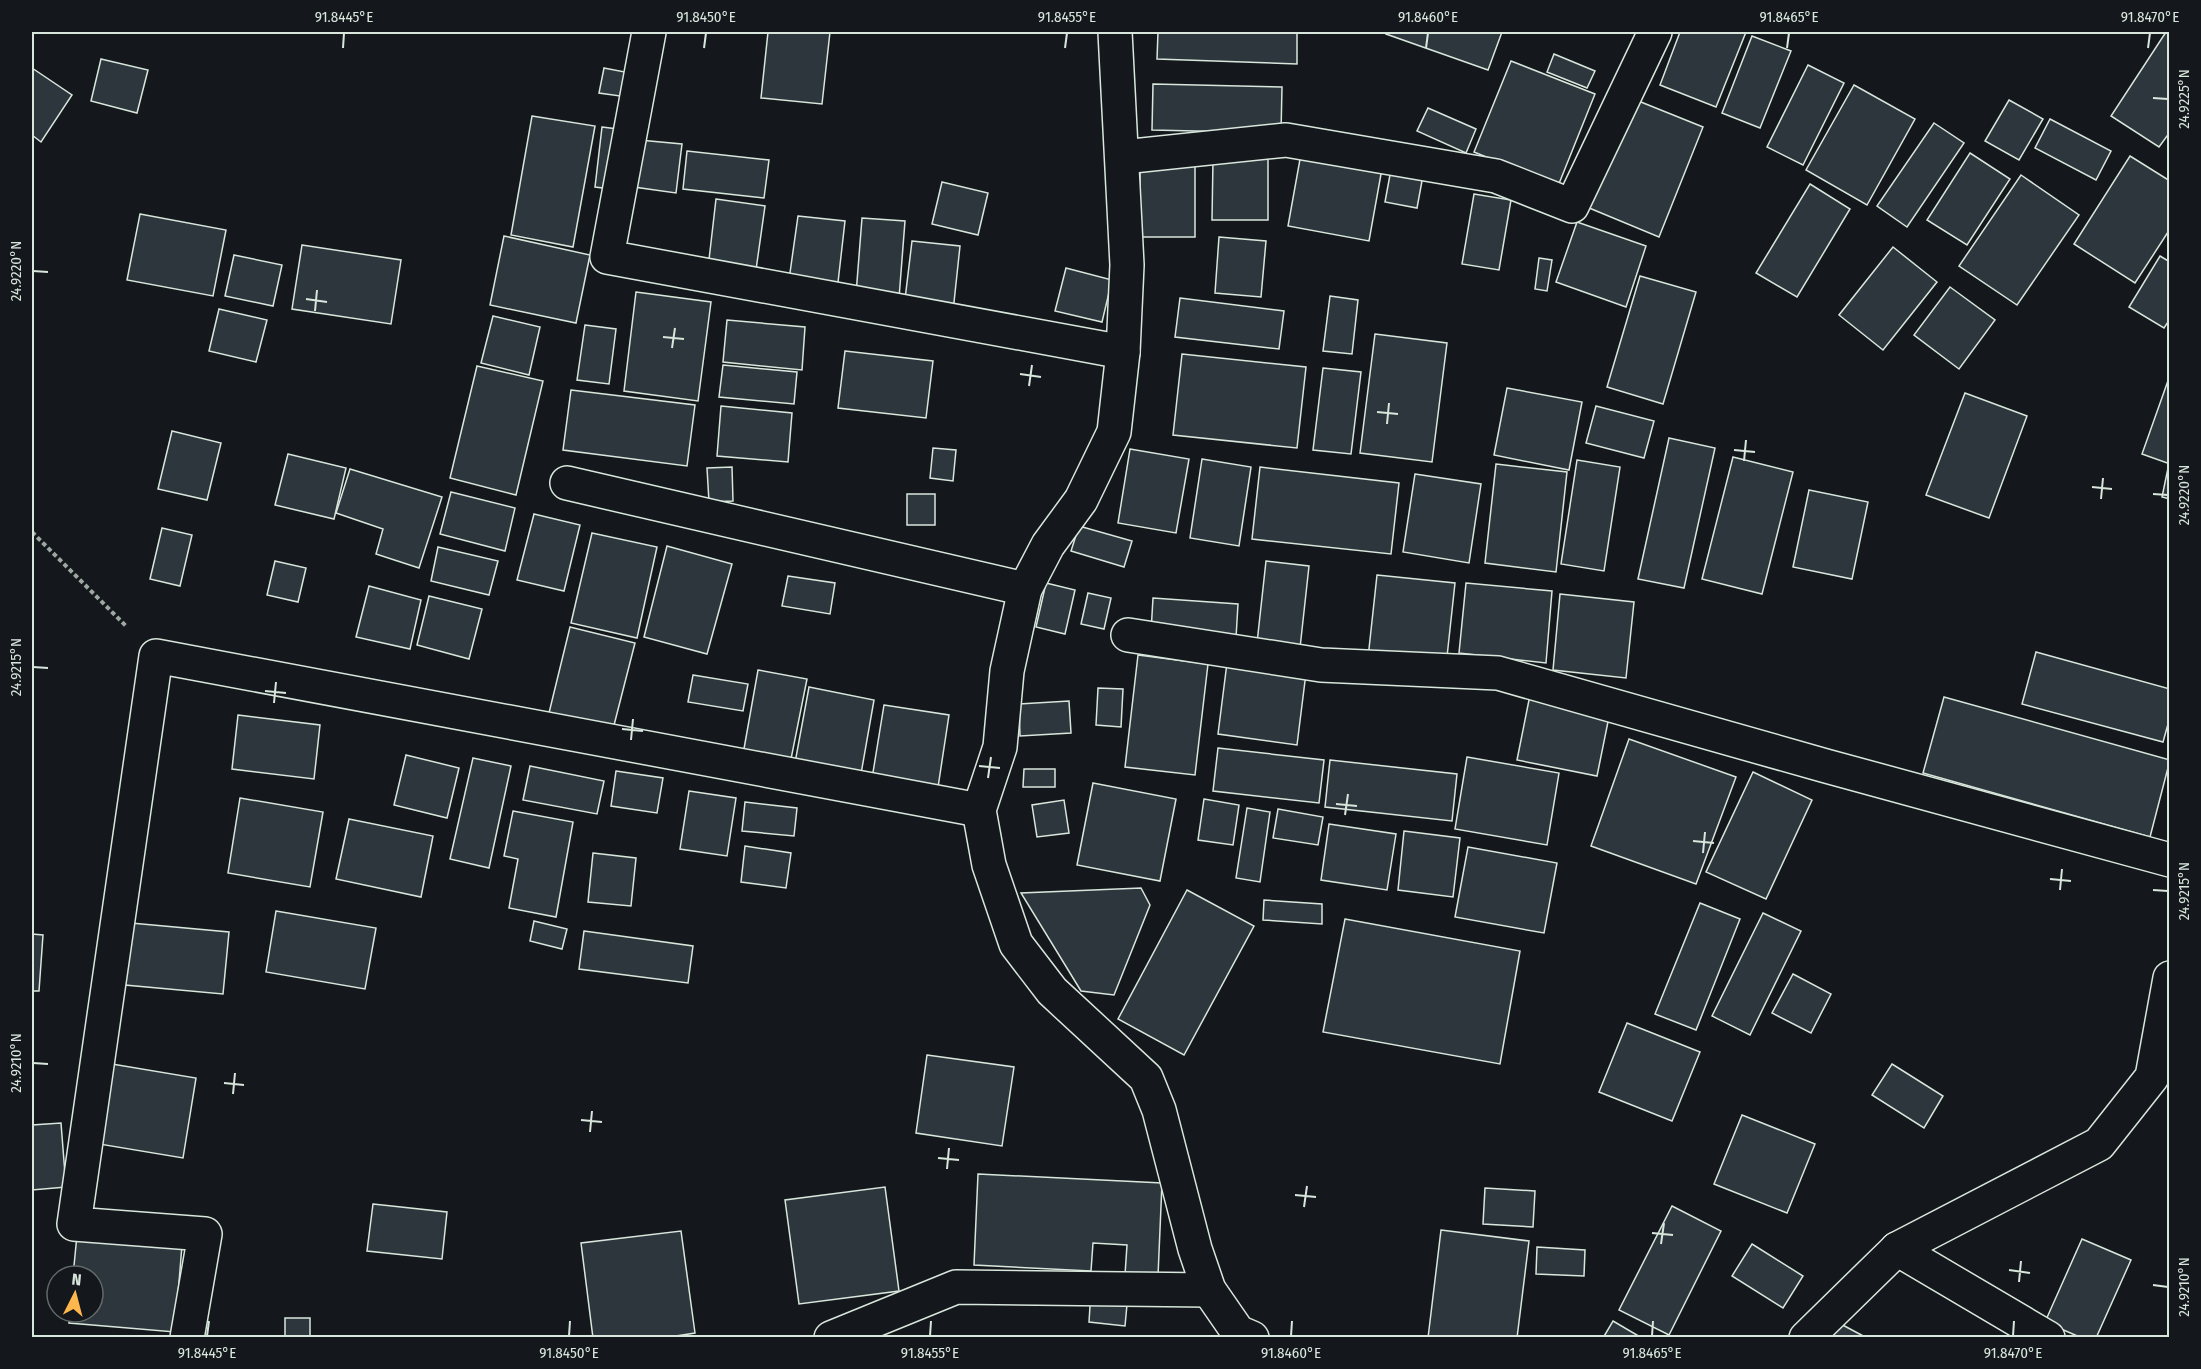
<svg xmlns="http://www.w3.org/2000/svg" width="2201" height="1369" viewBox="0 0 2201 1369" font-family="'Fira Sans Condensed',sans-serif">
  <style>
    .building { fill: #2c363c; stroke: #d8e6dc; stroke-width: 1.5 }
    .lines { fill: none; stroke-linecap: round; stroke-linejoin: round }
    .minor-casing { stroke: #d8e6dc; stroke-width: 36 }
    .path { stroke: #9da8a2; stroke-width: 4; stroke-dasharray: 4.5 3; stroke-linecap: butt }
    .minor { stroke: #14181c; stroke-width: 33 }
    .ticks { fill: none; stroke: #d8e6dc; stroke-width: 2 }
    .neatline { fill: none; stroke: #d8e6dc; stroke-width: 2 }
    .ticks-label { font-size: 15px; text-anchor: middle; fill: #d8e6dc }
  </style>
  <rect width="100%" height="100%" fill="#14181c"/>
  <g class="building">
    <path d="M768 32H830L822 104 761 98Z"/>
    <path d="M1158 32H1297V64L1157 59Z"/>
    <path d="M1387 32H1502L1488 70 1386 34Z"/>
    <path d="M1680 32H1746L1716 107 1660 85Z"/>
    <path d="M2166 32H2170V132L2159 147 2111 116Z"/>
    <path d="M1752 36 1791 51 1760 128 1722 113Z"/>
    <path d="M1554 54 1595 71 1587 88 1547 72Z"/>
    <path d="M101 59 148 70 137 113 91 101Z"/>
    <path d="M1511 61 1595 94 1558 186 1474 152Z"/>
    <path d="M1808 65 1844 83 1803 165 1767 147Z"/>
    <path d="M32 68 72 95 41 142 32 135Z"/>
    <path d="M604 68 625 72 620 96 599 93Z"/>
    <path d="M1153 84 1282 87 1281 133 1152 130Z"/>
    <path d="M1854 85 1915 119 1867 205 1806 170Z"/>
    <path d="M1626 96 1703 127 1659 237 1582 205Z"/>
    <path d="M2009 100 2043 119 2019 160 1985 141Z"/>
    <path d="M1428 108 1476 129 1466 153 1417 131Z"/>
    <path d="M532 116 595 126 573 247 511 235Z"/>
    <path d="M2050 119 2111 151 2096 180 2035 148Z"/>
    <path d="M1934 123 1964 143 1907 227 1877 206Z"/>
    <path d="M602 127 634 131 627 191 595 187Z"/>
    <path d="M639 140 682 144 676 193 634 187Z"/>
    <path d="M1302 148 1383 163 1369 241 1288 226Z"/>
    <path d="M687 151 769 160 764 198 683 189Z"/>
    <path d="M1970 153 2010 179 1967 245 1927 220Z"/>
    <path d="M2130 156 2170 181V229L2135 283 2074 244Z"/>
    <path d="M1213 159H1268V220H1212Z"/>
    <rect x="1140" y="161" width="55" height="76"/>
    <path d="M1392 164 1424 170 1417 208 1385 202Z"/>
    <path d="M2021 175 2079 215 2017 305 1959 266Z"/>
    <path d="M942 182 988 193 978 235 932 224Z"/>
    <path d="M1810 184 1850 209 1797 297 1756 273Z"/>
    <path d="M1474 194 1511 200 1499 270 1462 264Z"/>
    <path d="M716 199 765 206 754 284 707 277Z"/>
    <path d="M140 214 226 230 213 296 127 280Z"/>
    <path d="M798 216 845 221 836 300 787 294Z"/>
    <path d="M862 218 905 221 898 311 855 307Z"/>
    <path d="M1577 222 1646 246 1626 307 1556 282Z"/>
    <path d="M504 236 590 255 576 323 490 305Z"/>
    <path d="M1219 237 1266 241 1261 297 1215 293Z"/>
    <path d="M912 241 960 246 952 321 903 316Z"/>
    <path d="M302 245 401 260 391 324 292 309Z"/>
    <path d="M1893 247 1937 282 1883 350 1839 315Z"/>
    <path d="M234 255 282 265 273 306 225 296Z"/>
    <path d="M2160 256 2170 262V319L2164 328 2129 307Z"/>
    <path d="M1539 258 1552 260 1547 291 1535 289Z"/>
    <path d="M1066 268 1112 280 1102 322 1055 311Z"/>
    <path d="M1640 276 1696 292 1663 404 1607 387Z"/>
    <path d="M1950 287 1995 320 1959 369 1914 335Z"/>
    <path d="M636 292 711 302 698 401 624 391Z"/>
    <path d="M1330 296 1358 300 1352 354 1323 351Z"/>
    <path d="M1180 298 1284 311 1279 349 1175 337Z"/>
    <path d="M219 309 267 320 256 362 209 351Z"/>
    <path d="M493 316 540 327 529 375 481 363Z"/>
    <path d="M727 320 805 327 802 370 723 362Z"/>
    <path d="M585 325 616 329 609 384 577 380Z"/>
    <path d="M1375 334 1447 343 1432 462 1360 453Z"/>
    <path d="M845 351 933 361 926 418 838 408Z"/>
    <path d="M1182 354 1306 367 1297 448 1173 435Z"/>
    <path d="M723 365 797 372 794 404 719 397Z"/>
    <path d="M477 366 543 381 516 495 450 478Z"/>
    <path d="M1323 368 1361 372 1351 454 1313 450Z"/>
    <path d="M2170 375V464L2142 454Z"/>
    <path d="M1507 388 1582 402 1569 470 1494 455Z"/>
    <path d="M571 390 695 405 687 466 563 450Z"/>
    <path d="M1965 393 2027 416 1989 518 1926 495Z"/>
    <path d="M721 406 792 413 788 462 717 456Z"/>
    <path d="M1596 406 1654 421 1644 458 1586 443Z"/>
    <path d="M172 431 221 443 207 500 158 489Z"/>
    <path d="M1669 438 1715 448 1684 588 1638 579Z"/>
    <path d="M933 448 956 450 953 481 930 478Z"/>
    <path d="M1130 449 1189 459 1176 533 1118 523Z"/>
    <path d="M288 454 346 468 334 519 275 505Z"/>
    <path d="M1733 457 1793 472 1762 594 1702 579Z"/>
    <path d="M1202 459 1251 467 1239 546 1190 538Z"/>
    <path d="M1577 460 1620 467 1604 571 1561 564Z"/>
    <path d="M1496 464 1567 472 1556 572 1485 563Z"/>
    <path d="M732 467 733 501 709 502 707 468Z"/>
    <path d="M1260 467 1399 483 1391 554 1252 539Z"/>
    <path d="M2168 468 2170 469V499L2162 497Z"/>
    <path d="M350 469 442 497 419 568 376 554 383 529 336 513Z"/>
    <path d="M1415 474 1481 484 1469 563 1403 552Z"/>
    <path d="M1809 490 1868 502 1852 579 1793 567Z"/>
    <path d="M451 492 515 508 505 551 440 534Z"/>
    <rect x="907" y="494" width="28" height="31"/>
    <path d="M534 514 580 525 564 591 517 580Z"/>
    <path d="M1079 526 1132 541 1124 567 1071 551Z"/>
    <path d="M162 528 192 535 180 586 150 579Z"/>
    <path d="M592 533 657 547 637 638 571 623Z"/>
    <path d="M667 546 732 564 707 654 644 637Z"/>
    <path d="M438 547 498 561 489 595 431 581Z"/>
    <path d="M275 561 306 568 298 602 267 595Z"/>
    <path d="M1266 561 1309 566 1300 648 1257 643Z"/>
    <path d="M1377 575 1455 583 1446 666 1368 658Z"/>
    <path d="M788 576 835 583 830 614 782 606Z"/>
    <path d="M1046 583 1075 590 1065 634 1036 627Z"/>
    <path d="M1466 583 1552 591 1546 663 1459 653Z"/>
    <path d="M369 586 421 600 410 649 356 637Z"/>
    <path d="M1088 593 1111 598 1104 629 1081 624Z"/>
    <path d="M1560 594 1634 602 1626 678 1553 670Z"/>
    <path d="M429 596 482 609 469 659 417 645Z"/>
    <path d="M1153 598 1238 604 1236 638 1151 632Z"/>
    <path d="M570 627 635 643 612 733 548 717Z"/>
    <path d="M2036 652 2170 689V717L2163 742 2022 704Z"/>
    <path d="M1138 655 1208 664 1195 775 1125 767Z"/>
    <path d="M1228 655 1307 665 1297 745 1218 734Z"/>
    <path d="M758 670 807 679 789 769 742 760Z"/>
    <path d="M693 675 748 684 743 711 688 702Z"/>
    <path d="M809 687 874 700 858 791 792 779Z"/>
    <path d="M1098 688 1123 689 1121 727 1096 725Z"/>
    <path d="M1531 690 1611 707 1597 776 1517 760Z"/>
    <path d="M1944 697 2170 760 2150 837 1923 773Z"/>
    <path d="M1069 701 1071 733 1020 736 1019 704Z"/>
    <path d="M884 705 949 715 935 807 869 797Z"/>
    <path d="M238 715 320 725 314 779 232 769Z"/>
    <path d="M1629 739 1736 777 1696 884 1591 846Z"/>
    <path d="M1218 748 1324 760 1319 803 1213 791Z"/>
    <path d="M406 755 459 768 447 818 394 805Z"/>
    <path d="M1467 757 1559 773 1547 845 1455 829Z"/>
    <path d="M473 758 511 766 489 868 450 859Z"/>
    <path d="M1330 760 1457 774 1452 821 1325 807Z"/>
    <path d="M530 766 604 781 597 814 523 800Z"/>
    <path d="M1024 769H1055V787H1023Z"/>
    <path d="M616 771 663 778 657 813 611 806Z"/>
    <path d="M1753 772 1812 800 1766 899 1706 872Z"/>
    <path d="M1093 783 1176 799 1160 881 1077 865Z"/>
    <path d="M689 791 736 798 727 856 680 849Z"/>
    <path d="M240 798 323 812 310 887 228 873Z"/>
    <path d="M1204 799 1239 805 1233 845 1198 840Z"/>
    <path d="M1064 800 1069 833 1037 837 1032 805Z"/>
    <path d="M745 802 797 808 794 836 742 831Z"/>
    <path d="M1247 808 1270 812 1260 882 1236 878Z"/>
    <path d="M1278 809 1323 817 1318 845 1273 838Z"/>
    <path d="M513 811 573 822 556 917 509 908 518 859 504 856Z"/>
    <path d="M349 819 433 836 421 897 336 879Z"/>
    <path d="M1329 824 1396 834 1387 890 1321 880Z"/>
    <path d="M1404 831 1460 838 1453 897 1398 890Z"/>
    <path d="M745 846 791 853 786 888 741 882Z"/>
    <path d="M1468 847 1557 863 1544 933 1455 917Z"/>
    <path d="M593 853 636 858 631 906 588 902Z"/>
    <path d="M1141 888 1150 905 1114 995 1081 991 1021 893Z"/>
    <path d="M1187 890 1254 926 1184 1055 1118 1019Z"/>
    <path d="M1264 900 1322 904V924L1263 920Z"/>
    <path d="M1700 903 1740 919 1696 1030 1655 1014Z"/>
    <path d="M276 911 376 928 365 989 266 972Z"/>
    <path d="M1763 913 1801 931 1750 1035 1712 1016Z"/>
    <path d="M1345 919 1520 951 1500 1064 1323 1032Z"/>
    <path d="M534 921 567 929 562 949 530 941Z"/>
    <path d="M120 922 229 932 223 994 114 984Z"/>
    <path d="M584 931 693 946 688 983 579 969Z"/>
    <path d="M32 934 43 935 39 991H32Z"/>
    <path d="M1793 974 1831 994 1811 1033 1772 1013Z"/>
    <path d="M1627 1023 1700 1052 1672 1121 1599 1092Z"/>
    <path d="M927 1055 1014 1067 1002 1146 916 1133Z"/>
    <path d="M106 1063 196 1078 183 1158 93 1143Z"/>
    <path d="M1892 1064 1943 1096 1924 1128 1872 1095Z"/>
    <path d="M1742 1115 1815 1144 1787 1213 1714 1184Z"/>
    <path d="M61 1123 66 1187 32 1190V1125Z"/>
    <path d="M978 1174 1162 1183 1158 1276 1125 1275 1127 1245 1093 1243 1091 1271 974 1265Z"/>
    <path d="M885 1187 899 1291 799 1304 785 1200Z"/>
    <path d="M1485 1188 1535 1191 1533 1227 1483 1224Z"/>
    <path d="M373 1204 447 1212 442 1259 367 1251Z"/>
    <path d="M1672 1206 1721 1231 1669 1335 1619 1310Z"/>
    <path d="M1441 1230 1529 1241 1517 1338H1428Z"/>
    <path d="M681 1231 695 1333 663 1338H593L581 1243Z"/>
    <path d="M77 1235 182 1245 175 1332 69 1323 70 1312H93V1276H73Z"/>
    <path d="M2082 1239 2131 1260 2096 1338H2082L2045 1322Z"/>
    <path d="M1752 1244 1803 1276 1783 1308 1732 1276Z"/>
    <path d="M1537 1247 1585 1250 1584 1276 1536 1274Z"/>
    <path d="M1091 1290 1128 1294 1125 1326 1089 1322Z"/>
    <rect x="285" y="1318" width="25" height="20"/>
    <path d="M1613 1321 1642 1338H1603Z"/>
    <path d="M1837 1322 1867 1338H1828Z"/>
  </g>
  <g class="lines">
    <g class="minor-casing">
      <g id="minor">
        <path d="M649 32 607 257 1123 352"/>
        <path d="M1115 32 1127 265 1123 352 1114 432 1081 500 1048 545 1025 589 1007 671 1000 747 979 810 989 865 1016 944 1052 991 1146 1078 1159 1110 1195 1249 1209 1290 1238 1332 1252 1338"/>
        <path d="M1123 157 1286 140 1496 176 1572 206 1655 32"/>
        <path d="M567 483 1025 589"/>
        <path d="M1128 635 1321 665 1498 673 1826 766 2170 860"/>
        <path d="M1897 1249 2048 1338"/>
        <path d="M187 1338 205 1234 74 1224 156 656 979 810"/>
        <path d="M831 1338 956 1287 1209 1290"/>
        <path d="M1806 1338 1897 1249 2099 1144 2152 1077 2170 978"/>
      </g>
    </g>
    <path class="path" d="M32 532 127 627"/>
    <use href="#minor" class="minor"/>
  </g>
  <path class="ticks" d="M343 48 344 33M704 48 706 33M1065 48 1067 33M1426 48 1428 33M1787 48 1789 33M2148 48 2150 33M2153 98 2168 99M33 271 48 272M306 299 327 302M315 311 317 290M663 337 684 339M672 348 675 328M1020 374 1041 377M1029 386 1032 365M1377 412 1398 414M1387 424 1389 403M1734 450 1755 452M1744 461 1746 440M2092 487 2112 489M2153 494 2168 495M2101 499 2103 478M33 667 48 668M265 691 286 693M274 703 276 682M622 729 643 731M631 740 633 719M979 766 1000 768M988 778 991 757M1336 804 1357 806M1345 815 1348 794M1693 841 1714 843M1703 853 1705 832M2050 879 2071 881M2060 890 2062 869M2153 890 2168 891M33 1063 48 1064M224 1083 244 1085M233 1094 235 1073M581 1120 602 1122M590 1132 592 1111M938 1158 959 1160M947 1169 949 1148M1295 1195 1316 1197M1304 1207 1307 1186M1652 1233 1673 1235M1661 1244 1664 1223M2009 1270 2030 1273M2019 1282 2021 1261M2153 1285 2168 1287M207 1336 209 1321M569 1336 570 1321M930 1336 931 1321M1291 1336 1292 1321M1652 1336 1653 1321M2013 1336 2014 1321"/>
  <rect width="2201" height="1369" fill="none" stroke="#14181c" stroke-width="66"/>
  <g transform="translate(75 1294) rotate(6)"><circle r="28" fill="#14181c" stroke="#626a69" stroke-width="1.5"/>
  <path d="M0-4.5L10 22L0 15L-10 22Z" fill="#ffb74d"/>
  <text y="-9" font-size="16" font-weight="bold" text-anchor="middle" fill="#d8e6dc">N</text>
  </g>
  <rect x="33" y="33" width="2135" height="1303" class="neatline"/>
  <g class="ticks-label">
    <text x="344" y="22">91.8445°E</text>
    <text x="706" y="22">91.8450°E</text>
    <text x="1067" y="22">91.8455°E</text>
    <text x="1428" y="22">91.8460°E</text>
    <text x="1789" y="22">91.8465°E</text>
    <text x="2150" y="22">91.8470°E</text>
    <text transform="translate(2184 99) rotate(-90)" y="5">24.9225°N</text>
    <text transform="translate(16 271) rotate(-90)" y="5">24.9220°N</text>
    <text transform="translate(2184 495) rotate(-90)" y="5">24.9220°N</text>
    <text transform="translate(16 667) rotate(-90)" y="5">24.9215°N</text>
    <text transform="translate(2184 891) rotate(-90)" y="5">24.9215°N</text>
    <text transform="translate(16 1063) rotate(-90)" y="5">24.9210°N</text>
    <text transform="translate(2184 1287) rotate(-90)" y="5">24.9210°N</text>
    <text x="207" y="1358">91.8445°E</text>
    <text x="569" y="1358">91.8450°E</text>
    <text x="930" y="1358">91.8455°E</text>
    <text x="1291" y="1358">91.8460°E</text>
    <text x="1652" y="1358">91.8465°E</text>
    <text x="2013" y="1358">91.8470°E</text>
  </g>
</svg>
